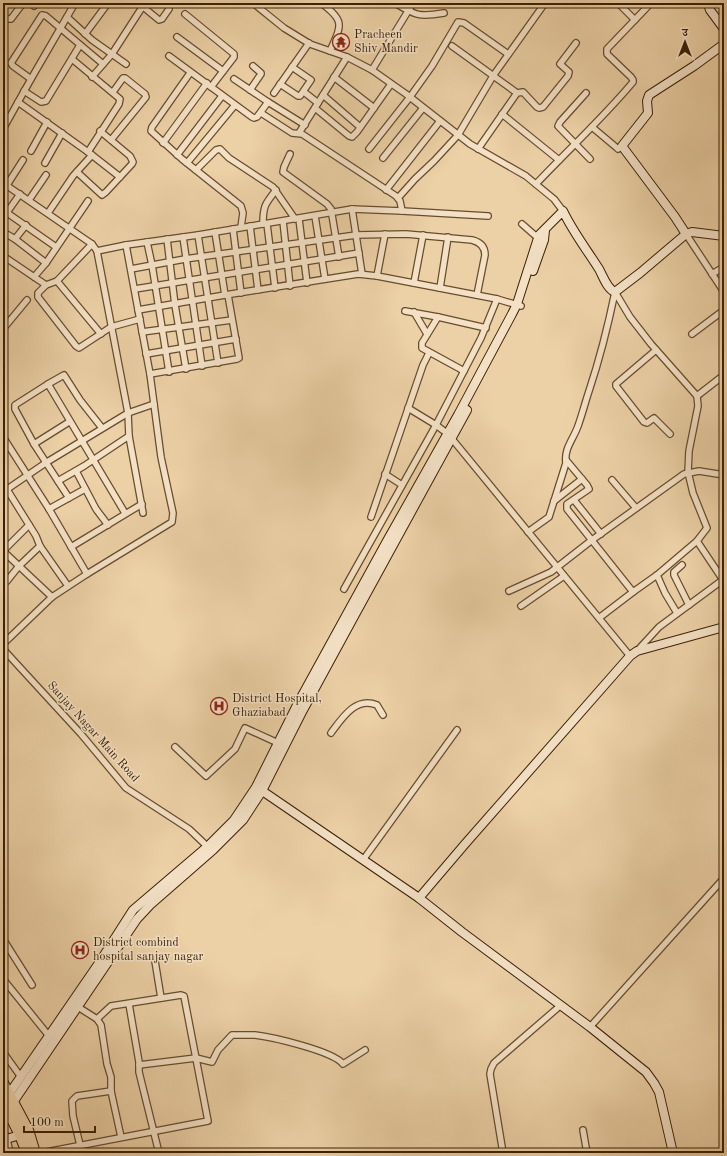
<svg xmlns="http://www.w3.org/2000/svg" width="727" height="1156" viewBox="0 0 727 1156" font-family="'Old Standard TT','Noto Serif Devanagari',serif">
  <style>
    .lines { fill: none; stroke-linecap: round; stroke-linejoin: round }
    .street-casing { stroke: #674c2d; stroke-width: 8 }
    .secondary-casing { stroke: #3b2005; stroke-width: 10 }
    .highway-casing { stroke: #3b2005; stroke-width: 12 }
    .street { stroke: #f3e0c5; stroke-width: 5.5 }
    .secondary { stroke: #f3e0c5; stroke-width: 8 }
    .highway { stroke: #ecd0a6; stroke-width: 10 }
    .labels { text-anchor: middle; dominant-baseline: central; stroke-width: 3; stroke-linejoin: round; paint-order: stroke }
    .poi-label { font-size: 12px; fill: #3b2005; stroke: #f3e0c5; text-anchor: start }
    .street-label { font-size: 12px; fill: #3b2005; stroke: #f3e0c5 }
  </style>
  <rect width="100%" height="100%" fill="#ecd0a6"/>
  <filter id="stains"><feTurbulence type="fractalNoise" baseFrequency=".005" numOctaves="4"/><feColorMatrix values="0 0 0 0 .2 0 0 0 0 .09 0 0 0 0 .02 0 0 0 .5 -.17"/></filter>
  <radialGradient id="worn" r=".72"><stop offset=".6" stop-color="#630" stop-opacity="0"/><stop offset="1" stop-color="#630" stop-opacity=".3"/></radialGradient>
  <g class="lines">
    <g class="street-casing">
      <g id="street">
        <path d="M253 3 284 28 310 44 347 57 372 70 406 94 470 144 526 176 554 199 563 211"/>
        <path d="M321 3C346 21 341 26 330 51"/>
        <path d="M395 3C416 16 420 17 444 13"/>
        <path d="M618 3 635 20"/>
        <path d="M34 6 36 3"/>
        <path d="M142 6 159 20 162 19 169 9V5L167 3"/>
        <path d="M185 14 234 54V57L211 87"/>
        <path d="M3 17 7 19H11L23 3"/>
        <path d="M67 17 92 40 126 64"/>
        <path d="M85 34 108 3"/>
        <path d="M177 37 223 71"/>
        <path d="M452 46 517 93"/>
        <path d="M169 56 252 117 254 118 257 117 268 102"/>
        <path d="M72 59 120 99 119 104 88 152"/>
        <path d="M372 70 413 3"/>
        <path d="M190 73 152 127 151 131 182 159 241 206 243 213 241 227"/>
        <path d="M92 77 112 54 141 9 142 3"/>
        <path d="M334 77 374 108"/>
        <path d="M31 79 13 66 11 63 42 15 46 16 103 64"/>
        <path d="M234 79 268 102 305 125"/>
        <path d="M280 84 298 96H300L311 80 292 67"/>
        <path d="M250 90 261 74V73L253 66"/>
        <path d="M24 91 41 102 46 101 80 45"/>
        <path d="M304 92 318 103"/>
        <path d="M274 93 309 43"/>
        <path d="M586 93 560 122 558 126 590 159"/>
        <path d="M323 95 360 127"/>
        <path d="M18 102 88 152 120 177"/>
        <path d="M315 108 349 136 352 137 357 132 391 84"/>
        <path d="M261 113 292 133 302 134 396 196 400 201 402 211"/>
        <path d="M502 114 559 160"/>
        <path d="M592 127 617 148 618 149 622 146"/>
        <path d="M3 129 31 79 75 3"/>
        <path d="M299 133 347 57"/>
        <path d="M111 140 146 97 145 94 125 78H123L113 92"/>
        <path d="M163 143 207 83"/>
        <path d="M369 149 410 97 432 66 458 22 464 23 508 54"/>
        <path d="M478 149 517 93 523 92 537 107 539 108 543 107 568 76 569 72 560 64 576 43"/>
        <path d="M31 151 47 122"/>
        <path d="M290 154 284 167 283 172 327 204 331 209 339 257"/>
        <path d="M177 155 222 96"/>
        <path d="M383 158 423 108"/>
        <path d="M45 163 62 133"/>
        <path d="M187 163 235 105"/>
        <path d="M196 170 216 150 220 149 229 158 273 187 295 219"/>
        <path d="M77 172 102 195 106 192 132 164 133 162 130 156 100 131"/>
        <path d="M3 183 92 244 97 251 128 413 129 436 143 513"/>
        <path d="M536 184C568 150 603 118 633 82V80L631 77 607 54V49L651 3"/>
        <path d="M7 185 23 160"/>
        <path d="M386 190 440 121"/>
        <path d="M398 198 415 179 434 161 458 135 493 76 545 3"/>
        <path d="M29 200 46 175"/>
        <path d="M352 209 362 274"/>
        <path d="M3 210 56 247"/>
        <path d="M48 213 73 176 92 155"/>
        <path d="M315 216 325 279"/>
        <path d="M3 218 20 194"/>
        <path d="M299 219 307 283"/>
        <path d="M283 221 290 286"/>
        <path d="M263 224C263 206 265 204 276 190"/>
        <path d="M267 224 275 288"/>
        <path d="M522 224 538 238"/>
        <path d="M250 226 258 290"/>
        <path d="M233 229 241 293"/>
        <path d="M3 232 15 239 46 263"/>
        <path d="M215 232 225 295"/>
        <path d="M686 234 724 292"/>
        <path d="M198 235 218 363"/>
        <path d="M183 237 202 366"/>
        <path d="M15 239 26 225"/>
        <path d="M167 239 175 305 186 369"/>
        <path d="M147 242 152 265 169 372"/>
        <path d="M92 244 57 281 101 334"/>
        <path d="M97 251 126 245 198 235 352 209 402 211 488 216"/>
        <path d="M3 256 46 285 57 281"/>
        <path d="M131 269 185 259 356 235 406 234 472 240C480 242 485 247 485 255L477 295"/>
        <path d="M712 274 724 267"/>
        <path d="M377 276 385 234"/>
        <path d="M34 277 46 263 88 201"/>
        <path d="M414 283 423 235"/>
        <path d="M46 285 38 293V297L76 346 79 348 111 327 140 319"/>
        <path d="M440 288 448 237"/>
        <path d="M135 289 359 253"/>
        <path d="M138 310 225 295 358 274 377 276 497 299 521 306"/>
        <path d="M405 311 438 317 486 328"/>
        <path d="M414 312 427 334"/>
        <path d="M438 317 422 343V348L464 371"/>
        <path d="M3 329 27 300"/>
        <path d="M142 332 232 320"/>
        <path d="M692 334 724 310"/>
        <path d="M656 350 616 384V386L644 422 647 423 654 418 670 434"/>
        <path d="M146 354 236 339"/>
        <path d="M150 374 237 359 239 358 228 295"/>
        <path d="M48 384 125 513"/>
        <path d="M697 396 724 375"/>
        <path d="M408 408 436 425 448 434 630 656"/>
        <path d="M3 437 49 509 87 574"/>
        <path d="M34 444 69 422"/>
        <path d="M566 460 587 485 589 489 567 504V509L633 592"/>
        <path d="M76 471 96 509 108 525"/>
        <path d="M385 474 402 485"/>
        <path d="M612 480 636 508"/>
        <path d="M58 481 84 466 129 436"/>
        <path d="M3 483 36 536 40 546 68 586"/>
        <path d="M3 492 47 462 128 413 154 404"/>
        <path d="M69 498 34 444 15 409V405L48 384 64 375 80 400 102 428"/>
        <path d="M574 500 601 534"/>
        <path d="M554 501 582 479"/>
        <path d="M49 509 85 489"/>
        <path d="M371 517 423 365 429 353"/>
        <path d="M528 532 549 517 566 463C564 448 573 440 578 426 582 415 585 403 589 391 600 358 608 326 615 292"/>
        <path d="M697 541 723 580"/>
        <path d="M71 547 142 504"/>
        <path d="M3 551 52 597"/>
        <path d="M3 551 29 525"/>
        <path d="M682 565 674 572V575L689 605"/>
        <path d="M657 575 665 593 677 613"/>
        <path d="M7 581 19 566 40 546"/>
        <path d="M344 589 436 425 481 338 497 299"/>
        <path d="M509 591 551 572 592 540 684 474 699 471 724 475"/>
        <path d="M521 606 564 576"/>
        <path d="M599 618 633 592 657 575 697 541 707 528 693 493 688 472 689 451 698 406 697 396 651 344 630 317 615 292"/>
        <path d="M3 644 52 597 87 574 172 522 173 513 161 457 150 374 126 245"/>
        <path d="M3 649 81 734 126 788 189 829 209 848"/>
        <path d="M637 651 659 627 724 579"/>
        <path d="M331 733C342 718 356 696 377 705L383 715"/>
        <path d="M175 747 206 776 235 749 245 728 278 743"/>
        <path d="M363 860 457 730"/>
        <path d="M3 939 32 985"/>
        <path d="M155 961 161 998"/>
        <path d="M3 979 49 1036"/>
        <path d="M129 1004 139 1062V1072L159 1153"/>
        <path d="M78 1007 97 1019 101 1025 107 1064 111 1077V1091L121 1137"/>
        <path d="M590 1027 724 878"/>
        <path d="M3 1052 21 1077"/>
        <path d="M139 1065 196 1058 212 1062 218 1050 232 1035C240 1035 247 1035 255 1035 272 1037 333 1051 343 1064L365 1050"/>
        <path d="M3 1130 7 1139 10 1153"/>
        <path d="M583 1130 587 1153"/>
        <path d="M80 1145 73 1116 72 1101 77 1096 111 1091"/>
        <path d="M41 1153 208 1121 184 996 181 995 111 1006 97 1019"/>
        <path d="M503 1153 490 1074 491 1069 494 1063 561 1005"/>
      </g>
    </g>
    <g class="secondary-casing">
      <g id="secondary">
        <path d="M712 3 709 7 710 10 724 29"/>
        <path d="M686 234 675 217 622 146 648 113 647 101 649 95 694 66 724 44"/>
        <path d="M533 271 544 240 545 230"/>
        <path d="M258 788 419 898 462 932 590 1027 646 1072 654 1083 659 1092 673 1153"/>
        <path d="M419 898 465 844 630 656 637 651 724 627"/>
        <path d="M9 1094 101 960 133 910 208 846 234 820 256 787 297 705 387 541 458 415 512 314 517 304 539 235 563 211C573 232 587 250 599 269 603 276 607 289 615 292L640 273 686 234 692 232 724 236"/>
        <path d="M14 1101 137 919 150 905 213 850 243 820 262 791 303 710 352 620 467 410"/>
        <path d="M3 1140 20 1135"/>
      </g>
    </g>
    <g class="highway-casing">
      <g id="highway">
        <path d="M3 1083 28 1130 35 1153"/>
        <path d="M3 1101 20 1135 27 1153"/>
      </g>
    </g>
    <use href="#street" class="street"/>
    <use href="#secondary" class="secondary"/>
    <use href="#highway" class="highway"/>
  </g>
  <defs>
    <g id="temple-ring" transform="scale(0.9)"><circle r="9.5" fill="#f3e0c5" stroke="#8f2418" stroke-width="1.5"/><path d="M0-6L5-2H3V0L6.5 2.5H4V6H1.5V3h-3V6H-4V2.5H-6.5L-3 0V-2H-5Z" fill="#8f2418"/></g>
    <g id="hospital-ring" transform="scale(0.9)"><circle r="9.5" fill="#f3e0c5" stroke="#8f2418" stroke-width="1.5"/><path d="M-5-5h3v3.5h4V-5h3V5h-3V1.5h-4V5h-3Z" fill="#8f2418"/></g>
  </defs>
  <g fill-rule="evenodd">
    <use href="#temple-ring" x="341" y="42"/>
    <use href="#hospital-ring" x="219" y="706"/>
    <use href="#hospital-ring" x="80" y="950"/>
  </g>
  <g class="labels">
    <g class="poi-label">
      <text x="354" y="35">Pracheen<tspan x="354" dy="14">Shiv Mandir</tspan></text>
      <text x="232" y="699">District Hospital,<tspan x="232" dy="14">Ghaziabad</tspan></text>
      <text x="93" y="943">District combind<tspan x="93" dy="14">hospital sanjay nagar</tspan></text>
    </g>
    <g class="street-label">
      <text transform="translate(93 732) rotate(48)">Sanjay Nagar Main Road</text>
    </g>
  </g>
  <rect width="727" height="1156" fill="none" stroke="#ecd0a6" stroke-width="16"/>
  <rect x="4" y="4" width="719" height="1148" fill="none" stroke="#3b2005" stroke-width="2"/>
  <rect x="8" y="8" width="711" height="1140" fill="none" stroke="#3b2005"/>
  <g transform="translate(685 42)" stroke="#f3e0c5" stroke-width="3" paint-order="stroke">
  <path d="M0-3L7 15L0 10L-7 15Z" fill="#3b2005"/>
  <text y="-6" font-size="11" font-weight="bold" text-anchor="middle" fill="#3b2005">उ</text>
  </g>
  <path d="M24 1126v6h71v-6" fill="none" stroke="#3b2005" stroke-width="2"/>
  <text x="30" y="1126" font-size="12" fill="#3b2005" stroke="#f3e0c5" stroke-width="3" paint-order="stroke">100 m</text>
  <rect width="100%" height="100%" filter="url(#stains)"/>
  <rect width="100%" height="100%" fill="url(#worn)"/>
</svg>
